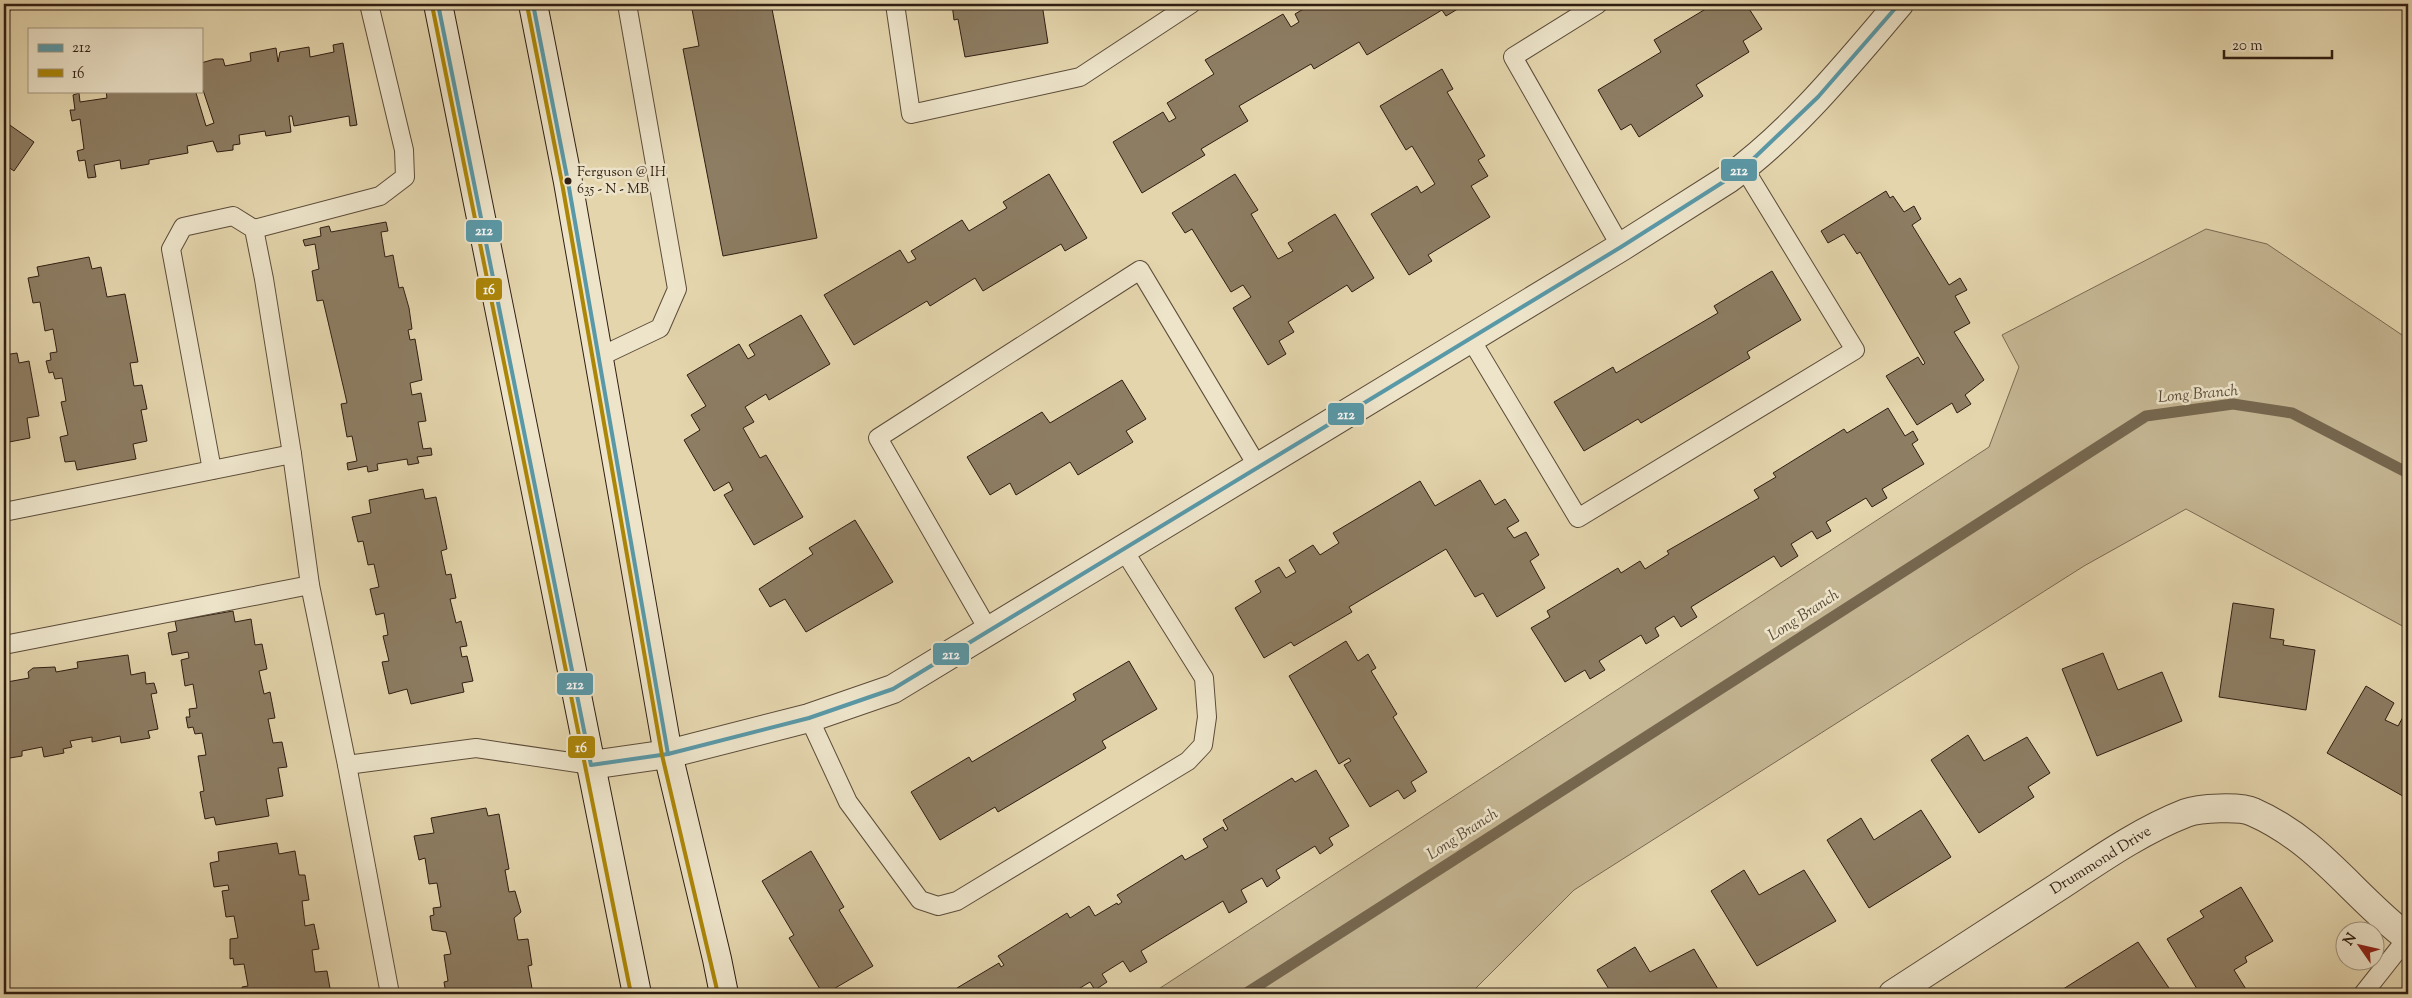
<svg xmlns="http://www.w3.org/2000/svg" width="2412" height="998" viewBox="0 0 2412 998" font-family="'Sorts Mill Goudy',serif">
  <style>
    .green { fill: #c5b693; stroke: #7a6a52 }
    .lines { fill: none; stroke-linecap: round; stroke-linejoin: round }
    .stream { stroke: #76674f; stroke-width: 11 }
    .building { fill: #8d7d63; stroke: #2f1e12 }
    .service-casing { stroke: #5c4c39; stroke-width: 20 }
    .minor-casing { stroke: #5c4c39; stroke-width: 30 }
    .secondary-casing { stroke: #2f1e12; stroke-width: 30 }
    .service { stroke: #ede4ca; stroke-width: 18 }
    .minor { stroke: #ede4ca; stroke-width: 28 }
    .secondary { stroke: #ede4ca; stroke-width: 28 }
    .bus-1-casing { stroke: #ede4ca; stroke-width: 8 }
    .bus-2-casing { stroke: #ede4ca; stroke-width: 8 }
    .bus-1 { stroke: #5998a7; stroke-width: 4 }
    .bus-2 { stroke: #ac8607; stroke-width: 4 }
    .bus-dot { fill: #2f1e12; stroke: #ede4ca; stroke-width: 2 }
    .labels { text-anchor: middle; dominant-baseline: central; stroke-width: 5; stroke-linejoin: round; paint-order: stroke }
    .bus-label { font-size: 14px; fill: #2f1e12; stroke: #ede4ca; text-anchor: start }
    .street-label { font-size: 15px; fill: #2f1e12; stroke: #ede4ca }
    .water-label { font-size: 16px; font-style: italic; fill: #594836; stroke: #ede4ca }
    .line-badge { stroke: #ede4ca; stroke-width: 2 }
    .badge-label { font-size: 14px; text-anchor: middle; font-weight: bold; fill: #fff }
  </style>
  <rect width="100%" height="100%" fill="#e4d5ad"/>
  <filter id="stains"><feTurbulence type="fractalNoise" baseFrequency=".004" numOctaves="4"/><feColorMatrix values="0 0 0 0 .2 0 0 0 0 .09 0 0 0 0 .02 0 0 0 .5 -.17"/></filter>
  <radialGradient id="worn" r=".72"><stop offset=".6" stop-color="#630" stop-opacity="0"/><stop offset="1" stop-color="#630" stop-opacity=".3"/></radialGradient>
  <path class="green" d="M2206 229 2267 244 2408 339V629L2186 509 2084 566 1574 890 1470 994H1151L1989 447 2019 367 2002 335Z"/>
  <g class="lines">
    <path class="stream" d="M1245 994 2146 416 2233 404 2292 413 2408 473"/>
  </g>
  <g class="building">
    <path d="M4 4H9L11 10 7 12 8 16 4 18Z"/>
    <path d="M691 4H771L817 238 723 256 683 49 699 46Z"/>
    <path d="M952 4H1042L1048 43 965 57 958 19 954 20Z"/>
    <path d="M1312 4H1466L1446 16 1442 10 1367 55 1359 42 1314 69 1311 64 1239 106 1248 121 1201 149 1205 155 1142 193 1113 142 1163 112 1169 122 1176 118 1167 103 1214 74 1205 60 1283 14 1291 27 1299 22 1295 14Z"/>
    <path d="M1714 4H1746L1762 29 1743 41 1749 52 1696 85 1703 96 1639 137 1631 124 1621 130 1598 90 1661 52 1654 40Z"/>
    <path d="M343 43 357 125 350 126 349 116 294 126 292 116H289L291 132 266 136 265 131 239 135 240 144 233 145V150L217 152 213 141 187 146 188 153 149 160V164L121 169 120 160 94 165 96 177 88 178 85 160 79 161 77 151 84 149 80 119 72 121 70 110H75L73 95 79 93 80 102 107 98 106 91H200L196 93 206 126 214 123 203 90 201 91V63L215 59H223L225 66 251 61 250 53 276 48 278 62 280 52 309 47 310 57 334 52 333 45Z"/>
    <path d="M1442 69 1453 89 1447 92 1485 156 1478 160 1488 176 1471 186 1490 217 1428 255 1432 261 1409 275 1371 214 1417 186 1421 193 1435 184 1412 146 1406 150 1380 106Z"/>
    <path d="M4 121 34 142 14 171 4 164Z"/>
    <path d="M1049 174 1087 238 1065 251 1061 244 983 291 975 278 930 306 927 301 854 345 824 295 900 250 908 263 916 259 911 251 962 220 969 231 1007 208 1003 202Z"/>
    <path d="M1235 174 1258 210 1251 214 1278 259 1293 251 1288 243 1335 214 1374 278 1352 292 1347 285 1288 322 1294 332 1279 341 1286 354 1268 365 1233 308 1251 297 1243 285 1231 292 1192 229 1185 233 1172 213Z"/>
    <path d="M1886 191 1890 198 1893 196 1904 212 1914 206 1921 219 1912 225 1949 285 1960 278 1967 290 1955 296 1970 323 1954 332 1984 380 1965 395 1971 404 1957 413 1952 403 1917 425 1886 376 1918 357 1923 365 1925 363 1860 252 1857 254 1844 234 1828 243 1821 231Z"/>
    <path d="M386 222 388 231 381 232 385 257 393 255 399 288 403 287 409 308 412 329 408 330 410 340 415 339 422 380 410 383 412 395 421 393 426 421 418 422 423 449 431 448 432 455 417 457 419 463 408 465 407 459 377 464 378 470 368 472 367 466 348 470 347 463 357 461 352 436 347 437 341 404 347 403 345 394 323 300 317 301 312 271 319 269 315 244 305 246 303 240 321 236 320 228 329 226 331 232Z"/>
    <path d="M89 257 92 269 101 267 107 297 125 294 138 362 130 363 134 386 142 385 147 409 141 410 147 441 133 444 136 459 77 470 75 461 65 462 60 437 68 435 61 402 66 401 62 378 55 379 53 372 49 373 46 361 51 360 50 353 57 352 53 329 45 331 40 302 33 303 28 278 39 276 37 267Z"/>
    <path d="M1772 271 1801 320 1747 352 1750 358 1641 423 1638 419 1584 451 1554 402 1613 367 1616 373 1718 313 1714 306Z"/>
    <path d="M801 315 830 364 769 400 766 394 745 407 754 422 743 428 760 458 766 455 803 517 754 545 724 495 733 490 729 482 714 491 684 440 700 430 691 415 706 406 687 375 739 344 748 359 755 355 749 345Z"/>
    <path d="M17 353 19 363 29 361 39 416 27 418 30 438 4 443V355Z"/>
    <path d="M1122 380 1146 419 1126 431 1133 442 1078 475 1070 462 1016 495 1010 483 990 495 967 457 1042 412 1050 423Z"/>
    <path d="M1888 408 1905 436 1913 431 1918 440 1912 444 1924 464 1882 489 1887 498 1872 507 1866 498 1826 522 1831 531 1817 539 1812 531 1791 544 1798 556 1781 567 1774 556 1691 607 1697 617 1681 627 1674 616 1655 628 1659 636 1646 644 1641 635 1599 661 1605 670 1590 679 1585 670 1565 682 1531 628 1550 617 1547 611 1618 568 1621 573 1640 561 1645 569 1669 554 1667 551 1759 498 1754 490 1776 477 1773 473 1844 429 1847 433Z"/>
    <path d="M1480 480 1495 505 1505 499 1519 521 1507 528 1514 538 1526 532 1539 555 1530 561 1545 588 1497 617 1483 593 1475 597 1446 549 1349 607 1352 612 1294 646 1291 642 1264 658 1235 608 1261 592 1255 581 1279 567 1286 578 1296 572 1289 560 1313 545 1320 555 1339 543 1333 533 1420 481 1435 506Z"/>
    <path d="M423 489 425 499 436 497 447 549 441 551 446 575 451 574 456 598 450 599 456 623 461 621 467 646 460 647 462 657 467 656 473 681 462 683 464 692 411 704 407 689 389 694 382 662 389 661 383 636 388 635 384 613 376 615 370 589 379 587 374 564 368 565 363 541 358 542 352 517 371 513 369 500Z"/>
    <path d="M855 520 893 582 806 632 785 599 770 607 759 589 813 554 809 548Z"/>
    <path d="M2233 603 2274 609 2270 638 2284 640 2283 645 2315 650 2306 710 2219 697Z"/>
    <path d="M233 611 235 622 251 619 255 645 262 644 267 669 259 671 264 694 270 692 275 718 268 719 273 743 282 742 287 767 278 768 283 796 266 799 269 816 216 825 214 817 205 819 200 792 204 791 198 756 206 755 202 733 195 734 193 727 188 728 186 717H190L189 709 197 708 193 684 185 686 181 660 189 658 188 652 172 655 168 633 177 631 175 621Z"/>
    <path d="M1346 641 1358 661 1368 654 1376 668 1371 671 1397 714 1393 717 1427 772 1411 782 1416 791 1404 799 1398 790 1370 807 1344 765 1351 761 1349 758 1339 764 1289 676Z"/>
    <path d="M2103 653 2118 690 2162 672 2182 721 2097 756 2062 669Z"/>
    <path d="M128 655 131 675 145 672 146 684 154 683 157 693 151 694 158 729 148 731 150 738 121 743 120 736 92 742V737L70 741 72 747 63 749 64 753 44 757 42 747 22 751V756L4 759V676H6L7 682 29 678 28 672 33 668 55 667 56 672 78 668 77 662Z"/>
    <path d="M1129 661 1157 709 1102 741 1106 748 998 812 995 807 940 840 911 792 969 757 972 762 1076 700 1073 694Z"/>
    <path d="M2366 686 2394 703 2385 720 2398 726 2408 708V799L2327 753Z"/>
    <path d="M1968 735 1984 761 2027 737 2050 773 2028 787 2034 797 1979 833 1931 760Z"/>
    <path d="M1316 770 1349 826 1329 838 1333 845 1320 854 1315 846 1276 870 1280 878 1267 887 1262 878 1241 890 1247 902 1229 913 1223 901 1141 951 1147 962 1130 972 1123 961 1102 974 1107 982 1095 990 1090 982 1070 994H960L957 988 999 963 1001 967 1004 965 998 956 1067 913 1070 918 1089 906 1095 916 1117 903 1118 905 1122 902 1117 895 1182 855 1185 860 1208 847 1203 839 1223 827 1225 831 1228 829 1223 820 1292 778 1295 782Z"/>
    <path d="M486 808 488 816 499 814 509 869 505 870 509 892 515 891 521 912 514 918 518 940 528 939 532 965 528 966 533 994H446L444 982 448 981 444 955 451 954 446 932 432 930 430 916 434 915 433 908 441 907 437 883 429 884 425 858 419 860 414 836 434 833 431 818Z"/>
    <path d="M1921 810 1951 857 1869 908 1827 840 1861 818 1874 840Z"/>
    <path d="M277 843 279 854 295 851 299 875H305L309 900 302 901 305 926 314 924 319 949 312 950 315 972 327 971 331 994H243L242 987 248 986 244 964 234 965 233 958 230 959V939L238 938 234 916 226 917 222 891 229 890 228 885 214 887 210 863 219 861 218 852Z"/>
    <path d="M811 851 844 907 839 910 873 966 825 994H823L789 938 794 935 762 881Z"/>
    <path d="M1744 870 1759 895 1804 870 1836 921 1757 966 1711 891Z"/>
    <path d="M2241 887 2273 941 2245 957 2247 962 2234 970 2249 994H2200L2167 939 2204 917 2200 911Z"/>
    <path d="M2138 942 2173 994H2062L2060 991Z"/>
    <path d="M1635 947 1650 972 1694 949 1721 994H1612L1597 970Z"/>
  </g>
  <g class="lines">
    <g class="service-casing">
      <g id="service">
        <path d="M895 4 911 114 1080 77 1191 4"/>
        <path d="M1598 4 1513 57 1621 247"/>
        <path d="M254 229 380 196 405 177 404 150 369 4"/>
        <path d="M1470 338 1578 518 1855 350 1744 168"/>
        <path d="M597 358 660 328 677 289 627 4"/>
        <path d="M212 470 171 249 183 227 233 216 254 229 264 279 292 454"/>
        <path d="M4 512 292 454 310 585 347 765 476 748 591 765"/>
        <path d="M989 631 878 438 1140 270 1258 467"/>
        <path d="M4 645 310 585"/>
        <path d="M809 718 848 802 920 900 938 906 957 901 1188 761 1203 745 1207 717 1204 678 1123 549"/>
        <path d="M347 765 390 994"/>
        <path d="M2363 994 2408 937"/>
      </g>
    </g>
    <g class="minor-casing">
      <g id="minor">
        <path d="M591 765 668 754 809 718 893 689 1621 247 1728 179C1794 131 1846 66 1899 4"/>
        <path d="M1893 994C1948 958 2003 923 2058 887 2099 860 2140 831 2186 813 2199 808 2241 806 2253 812 2319 841 2353 896 2408 938"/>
      </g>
    </g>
    <g class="secondary-casing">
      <g id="secondary">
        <path d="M438 4 637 994"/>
        <path d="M533 4 568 182 668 754 717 959 724 994"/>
      </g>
    </g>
    <use href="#service" class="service"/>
    <use href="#minor" class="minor"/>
    <use href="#secondary" class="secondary"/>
    <g class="bus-1-casing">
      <g id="bus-1">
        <path d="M438 4 591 765 668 754 809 718 893 689 1621 247 1728 179 1752 160 1818 97 1899 4"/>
        <path d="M533 4 568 182 668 754"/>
      </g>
    </g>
    <g class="bus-2-casing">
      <g id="bus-2">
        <path d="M432 5 631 994"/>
        <path d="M527 5 562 183 662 755 718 994"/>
      </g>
    </g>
    <use href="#bus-1" class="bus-1"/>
    <use href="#bus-2" class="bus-2"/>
  </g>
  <circle class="bus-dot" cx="568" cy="181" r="4.5"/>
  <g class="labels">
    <g class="bus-label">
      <text x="577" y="173">Ferguson @ IH<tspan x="577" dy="17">635 - N - MB</tspan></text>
    </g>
    <g class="street-label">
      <text transform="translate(2101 861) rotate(-32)">Drummond Drive</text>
    </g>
    <g class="water-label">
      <text transform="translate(2198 395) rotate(-5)">Long Branch</text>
      <text transform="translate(1804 616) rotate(-33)">Long Branch</text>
      <text transform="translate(1463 835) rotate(-33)">Long Branch</text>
    </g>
  </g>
  <g class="line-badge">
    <rect x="1720" y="158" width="38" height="24" rx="5" fill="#5998a7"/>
    <rect x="465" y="219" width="38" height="24" rx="5" fill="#5998a7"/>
    <rect x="475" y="277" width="28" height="24" rx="5" fill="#ac8607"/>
    <rect x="1327" y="402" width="38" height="24" rx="5" fill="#5998a7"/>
    <rect x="932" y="642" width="38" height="24" rx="5" fill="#5998a7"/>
    <rect x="556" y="672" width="38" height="24" rx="5" fill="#5998a7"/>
    <rect x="567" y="735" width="29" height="24" rx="5" fill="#ac8607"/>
  </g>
  <g class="badge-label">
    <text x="1739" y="175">212</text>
    <text x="484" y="235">212</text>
    <text x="489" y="294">16</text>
    <text x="1346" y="419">212</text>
    <text x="951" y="659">212</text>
    <text x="575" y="689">212</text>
    <text x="581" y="752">16</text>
  </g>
  <rect width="2412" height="998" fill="none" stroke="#e4d5ad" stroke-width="20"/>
  <rect x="5" y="5" width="2402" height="988" fill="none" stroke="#2f1e12" stroke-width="2.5"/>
  <rect x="10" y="10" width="2392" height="978" fill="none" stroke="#2f1e12"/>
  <rect x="28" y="28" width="175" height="65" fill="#ede4ca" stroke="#a19580"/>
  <rect x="38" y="44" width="25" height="8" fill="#5998a7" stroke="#a19580"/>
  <text x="72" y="52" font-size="15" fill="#2f1e12">212</text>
  <rect x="38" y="69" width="25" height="8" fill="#ac8607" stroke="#a19580"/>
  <text x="72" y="78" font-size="15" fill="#2f1e12">16</text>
  <g transform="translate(2360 946) rotate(304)"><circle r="24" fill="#ede4ca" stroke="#a19580"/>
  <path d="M0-4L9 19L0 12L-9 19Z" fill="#8f2418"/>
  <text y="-8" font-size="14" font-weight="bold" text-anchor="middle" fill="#2f1e12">N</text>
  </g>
  <path d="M2224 50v8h108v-8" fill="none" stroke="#2f1e12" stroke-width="2.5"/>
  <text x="2232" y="50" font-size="15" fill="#2f1e12" stroke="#ede4ca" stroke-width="4" paint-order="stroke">20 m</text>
  <rect width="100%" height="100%" filter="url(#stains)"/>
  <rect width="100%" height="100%" fill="url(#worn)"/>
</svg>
